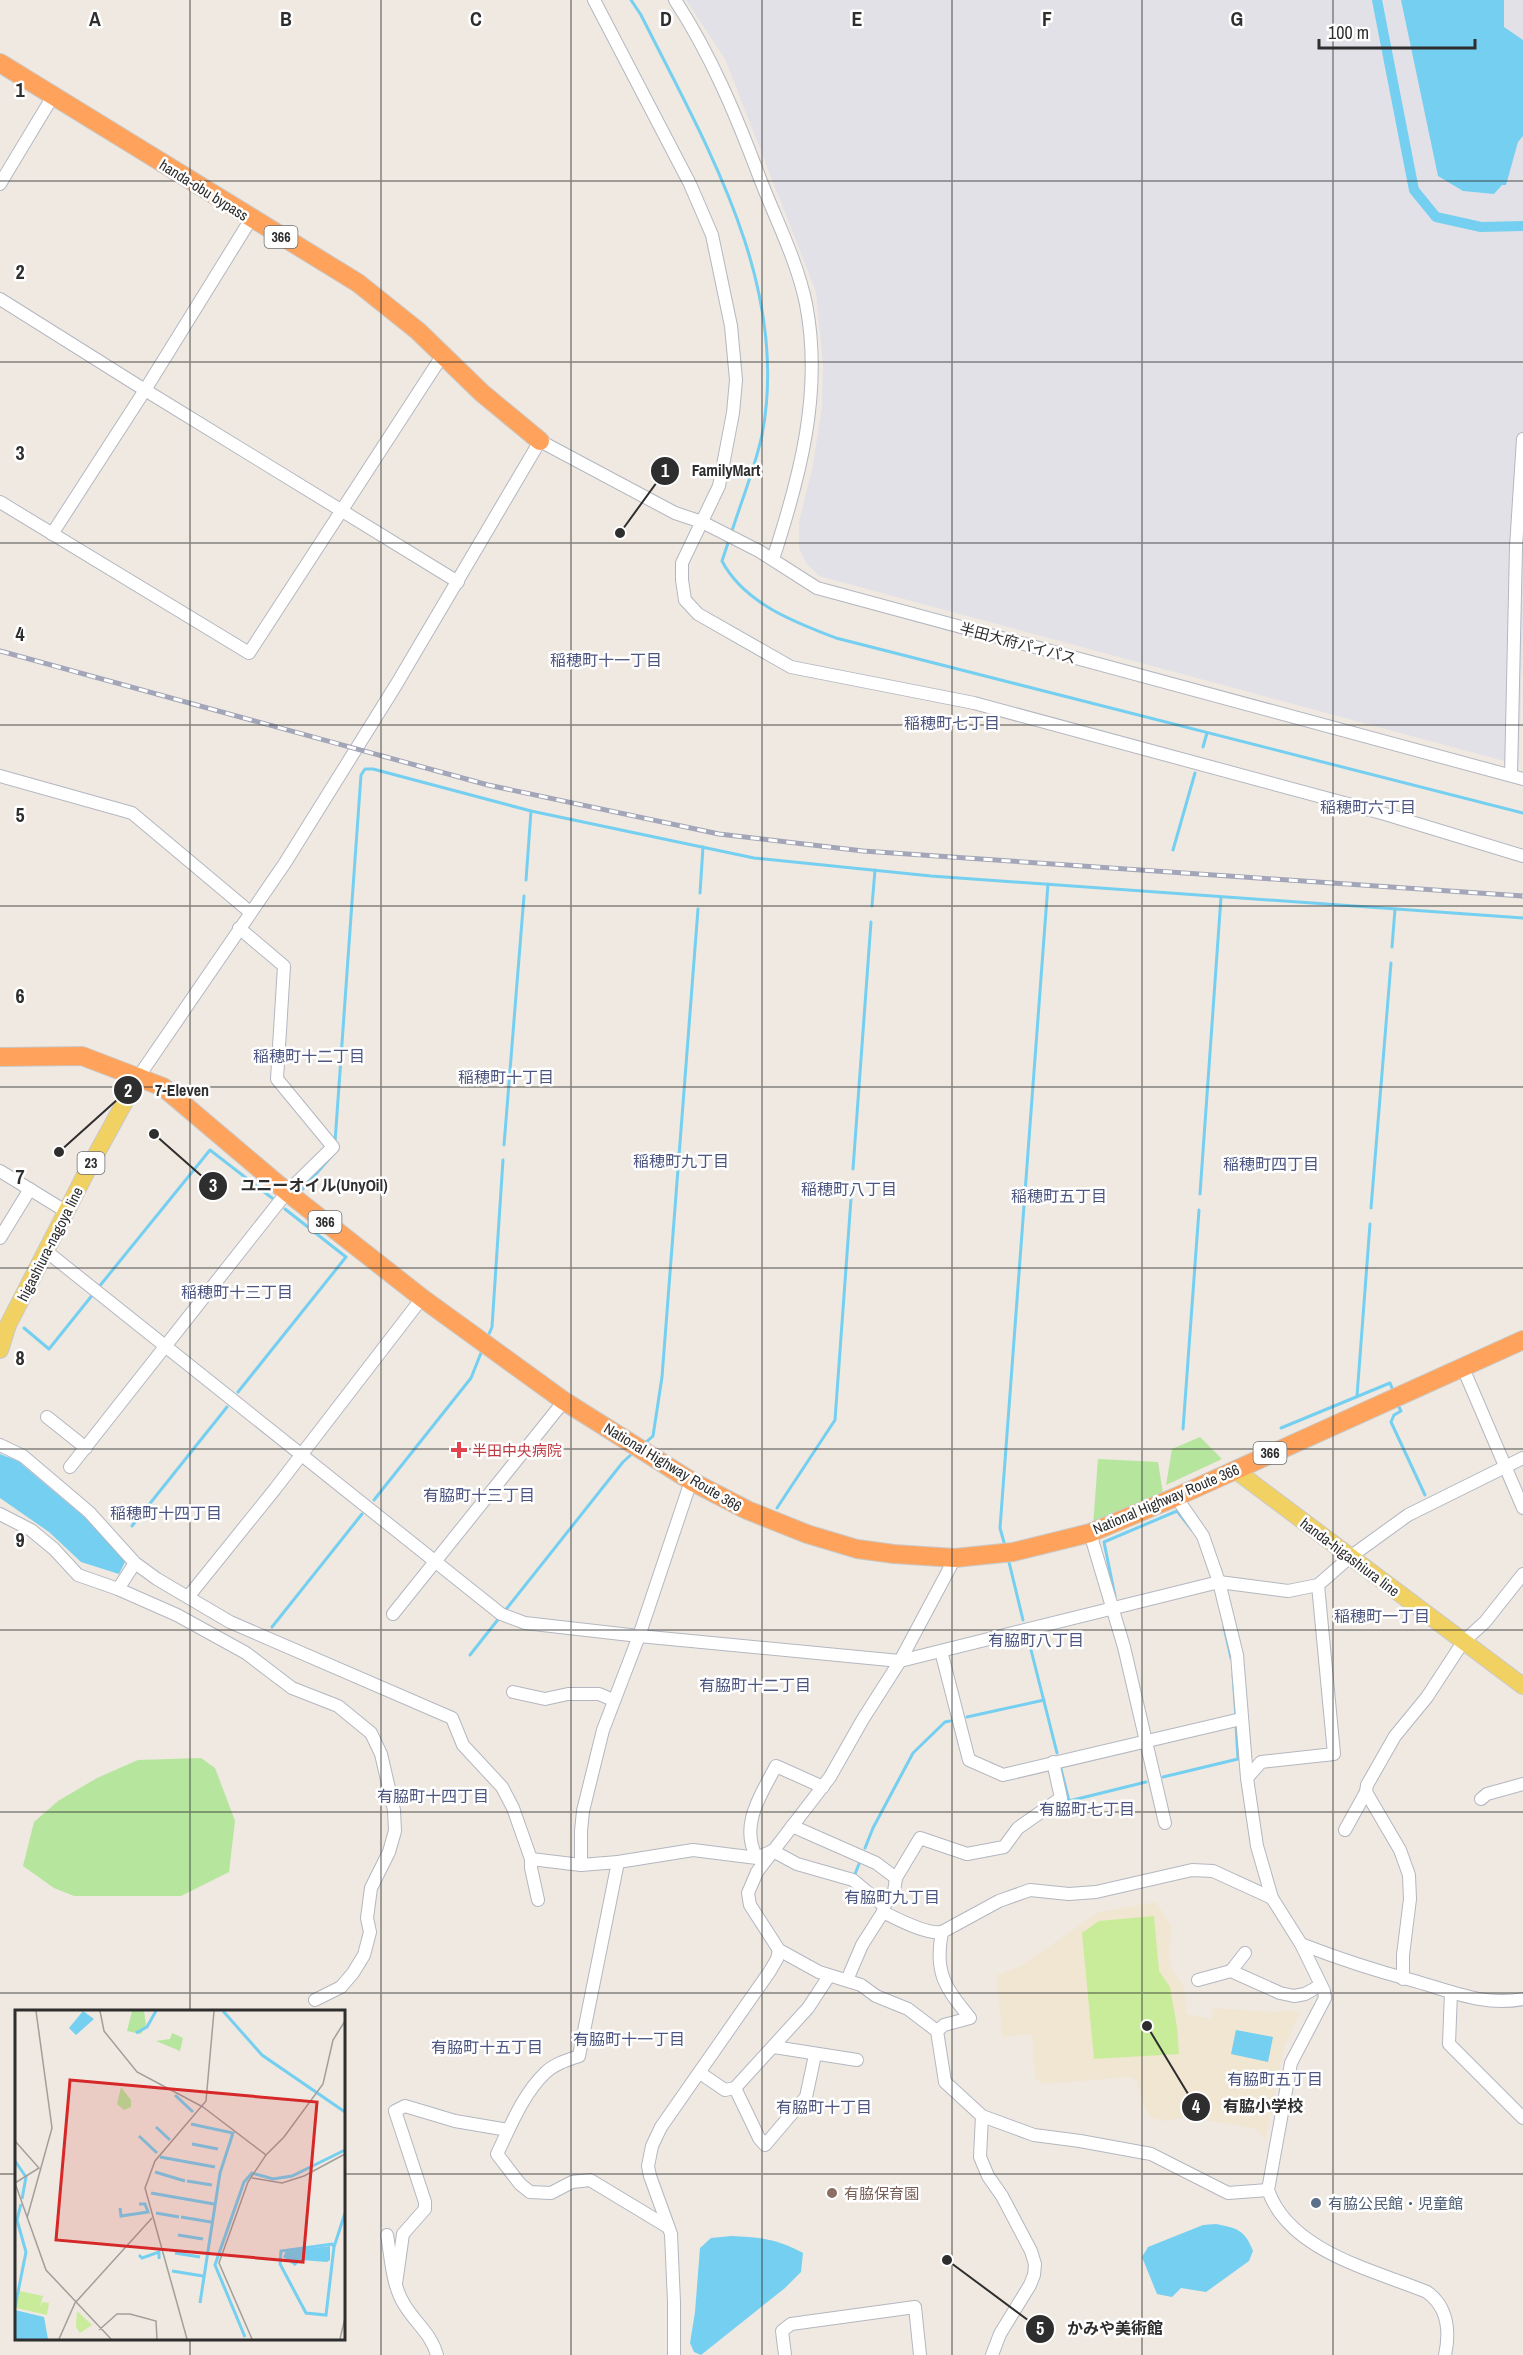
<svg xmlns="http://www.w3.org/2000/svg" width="1523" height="2355" viewBox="0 0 1523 2355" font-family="'Archivo Narrow','Noto Sans JP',sans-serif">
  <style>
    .industrial { fill: #e3e1e8 }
    .education { fill: #f0e6d1 }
    .green { fill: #b6e59e }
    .pitch { fill: #c9ec9a }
    .water { fill: #75cff0 }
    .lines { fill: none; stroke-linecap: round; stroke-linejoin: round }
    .stream { stroke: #75cff0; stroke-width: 3 }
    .canal { stroke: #75cff0; stroke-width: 10 }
    .minor-casing { stroke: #b4b7c1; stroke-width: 14 }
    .major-casing { stroke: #c9c9c9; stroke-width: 18 }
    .highway-casing { stroke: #c9c9c9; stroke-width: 20 }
    .minor { stroke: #fff; stroke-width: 12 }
    .major { stroke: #f2d163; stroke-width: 16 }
    .highway { stroke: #ffa35c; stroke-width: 18 }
    .rail-casing { stroke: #a3a6b8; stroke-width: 5 }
    .rail { stroke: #fff; stroke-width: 3; stroke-dasharray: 9; stroke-linecap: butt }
    .grid { fill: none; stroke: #2e2e2e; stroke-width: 1.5; stroke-opacity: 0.55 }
    .health-dot { fill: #e0444e; stroke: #fff; stroke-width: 2 }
    .education-dot { fill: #8d6e63; stroke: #fff; stroke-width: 2 }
    .service-dot { fill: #5c6f8a; stroke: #fff; stroke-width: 2 }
    .labels { text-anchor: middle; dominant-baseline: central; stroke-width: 5; stroke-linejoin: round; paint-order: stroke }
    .shield { fill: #fff; stroke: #6d6d6d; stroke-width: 1.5 }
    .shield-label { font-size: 14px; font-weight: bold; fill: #2e2e2e }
    .street-label { font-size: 15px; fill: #2e2e2e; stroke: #fff }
    .health-label { font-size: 15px; fill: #be3a42; stroke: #fff; text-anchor: start }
    .education-label { font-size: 15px; fill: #785e54; stroke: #fff; text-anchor: start }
    .service-label { font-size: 15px; fill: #4e5e75; stroke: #fff; text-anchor: start }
    .neighbourhood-label { font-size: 16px; fill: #4d5680; stroke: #fff }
    .inset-river { fill: none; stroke: #75cff0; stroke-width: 3 }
    .inset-road { fill: none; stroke: #a29e99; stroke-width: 1.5 }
    .view { fill: #d62828; fill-opacity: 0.15; stroke: #d62828; stroke-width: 3 }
    .inset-edge { fill: none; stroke: #2e2e2e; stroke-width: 3 }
    .grid-label { font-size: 20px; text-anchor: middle; font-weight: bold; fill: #2e2e2e; stroke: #fff; stroke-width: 5; stroke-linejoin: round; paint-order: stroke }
    .leader { fill: none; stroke: #2e2e2e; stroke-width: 2 }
    .callout-dot { fill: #2e2e2e; stroke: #fff; stroke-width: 2 }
    .mark-label { font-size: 18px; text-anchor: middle; font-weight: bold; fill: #fff }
    .callout-label { font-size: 16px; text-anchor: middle; font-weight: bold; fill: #2e2e2e; stroke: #fff; stroke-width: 5; stroke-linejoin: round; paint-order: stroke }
  </style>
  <rect width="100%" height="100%" fill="#efe9e1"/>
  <path class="industrial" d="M686 0H1523V624L1519 765 819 576 806 563 799 548V522L813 465 822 406 823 365 816 292 725 59Z"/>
  <path class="education" d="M1156 1902 1172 1927 1169 1949 1170 1966 1184 1987 1187 2014 1211 2019 1213 2008 1277 2012 1295 2010 1300 2013 1284 2047 1265 2140 1256 2129 1238 2125 1186 2117 1165 2121 1151 2118 1145 2108 1137 2080 1129 2077 1043 2084 1035 2078 1032 2034 1002 2037 997 1975 1019 1967 1099 1912Z"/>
  <g class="green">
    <path d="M1200 1437 1222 1459 1166 1485 1172 1449Z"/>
    <path d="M1098 1459 1158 1462 1163 1493 1093 1526Z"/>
    <path d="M201 1758 215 1768 235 1821 229 1872 181 1896H74L54 1888 23 1866 34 1822 58 1801 97 1778 138 1760Z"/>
  </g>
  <path class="pitch" d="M1154 1916 1159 1971 1170 1987 1177 2027 1179 2054 1094 2059 1082 1933 1099 1921Z"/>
  <g class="water">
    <path d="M1401 0H1504V27L1523 40V136L1518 142 1506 185H1502L1494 194 1463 191 1438 176Z"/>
    <path d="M0 1454 18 1461 95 1526 126 1560 119 1574 81 1562 49 1532 0 1498Z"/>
    <path d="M1236 2030 1273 2037 1268 2062 1231 2054Z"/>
    <path d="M1216 2224C1237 2228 1245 2230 1253 2251L1249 2261 1206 2292 1181 2288 1172 2297 1157 2294 1142 2257 1148 2247 1203 2225Z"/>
    <path d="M731 2236C760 2237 777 2239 803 2253L801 2272 785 2288 701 2355 694 2352 690 2343 695 2312 700 2248 711 2238Z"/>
  </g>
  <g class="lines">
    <g class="stream">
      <path d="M631 0 641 15C705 143 791 285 762 435 755 468 741 502 731 534"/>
      <path d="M729 540 722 561C744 603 794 622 836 638L1523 813"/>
      <path d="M1203 747 1207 733"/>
      <path d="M1173 850 1195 773"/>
      <path d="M526 880 531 811"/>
      <path d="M700 893 703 847"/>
      <path d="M872 906 875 870"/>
      <path d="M1392 947 1395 909"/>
      <path d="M335 1142 361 775 365 769H373L531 811 754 858 931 876 1523 918"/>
      <path d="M504 1145 524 896"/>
      <path d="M853 1169 871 922"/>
      <path d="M303 1189 335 1152"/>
      <path d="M1200 1194 1221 897"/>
      <path d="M1371 1208 1391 963"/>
      <path d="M98 1288 210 1150 272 1198"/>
      <path d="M24 1328 49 1349 94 1293"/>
      <path d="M489 1334 492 1327 503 1160"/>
      <path d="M238 1392 346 1257 285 1209"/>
      <path d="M1357 1396 1370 1224"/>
      <path d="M1399 1407 1401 1411 1394 1415 1391 1422 1425 1495"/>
      <path d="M1281 1428 1390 1383 1392 1388"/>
      <path d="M1183 1429 1199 1210"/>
      <path d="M644 1444 653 1436 662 1377 698 909"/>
      <path d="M374 1500 471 1378 481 1353"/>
      <path d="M777 1508 835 1420 852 1185"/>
      <path d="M132 1526 227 1407"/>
      <path d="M1005 1546 1000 1528 1048 884"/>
      <path d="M1008 1558 1023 1620"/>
      <path d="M1115 1596 1104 1542 1177 1511 1192 1530"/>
      <path d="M504 1612 623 1462 634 1452"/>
      <path d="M272 1627 362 1514"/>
      <path d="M1224 1627 1231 1658"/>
      <path d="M1028 1638 1057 1753"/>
      <path d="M470 1655 500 1617"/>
      <path d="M1233 1674 1236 1718"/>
      <path d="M967 1717 1044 1700"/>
      <path d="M1061 1769 1069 1801 1146 1782"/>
      <path d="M1163 1777 1238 1759 1236 1725"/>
      <path d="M865 1848 873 1828 913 1753 945 1722 950 1721"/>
      <path d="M855 1874 859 1864"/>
    </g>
    <path class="canal" d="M1377 0 1414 190 1436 217 1481 227 1523 226"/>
    <g class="minor-casing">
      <g id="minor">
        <path d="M594 0 690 184 712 235 731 326 736 380 733 413 719 486 682 563V580L685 600 698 614 791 667 974 703 1385 814 1523 856"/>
        <path d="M675 0C711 55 736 115 759 176 775 218 797 260 806 304 823 391 800 477 773 559"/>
        <path d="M0 184 53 96"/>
        <path d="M0 299 145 390 458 582"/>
        <path d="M0 502 249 653 442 356"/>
        <path d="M52 534 145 390 251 219"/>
        <path d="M1511 775 1516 547 1523 439"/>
        <path d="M0 776 132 813 250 912"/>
        <path d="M139 1076 285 863 396 685 540 441 675 513 702 522 759 551 817 588 1523 779"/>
        <path d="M0 1171 67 1212"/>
        <path d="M0 1238 30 1189"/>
        <path d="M46 1251 501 1614 525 1623 639 1636 900 1661 1219 1582 1288 1591 1318 1585 1350 1557 1408 1515 1523 1458"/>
        <path d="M1463 1368 1523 1508"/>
        <path d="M47 1417 86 1448"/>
        <path d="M0 1445 23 1456 89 1512 135 1563 157 1579 230 1622 452 1718 463 1745 502 1787 513 1808 531 1859V1868L538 1900"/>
        <path d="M70 1467 287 1192 333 1147 277 1079 284 966 239 928"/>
        <path d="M1176 1497 1203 1536 1219 1582 1237 1655 1247 1778 1257 1846 1272 1898 1301 1944 1324 1991 1325 1998 1291 2063 1268 2190C1289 2251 1373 2270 1427 2292 1448 2307 1450 2332 1445 2355"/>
        <path d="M0 1514 31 1530 54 1549 78 1575 118 1589 177 1615 246 1653 292 1688 338 1706 371 1733 381 1754 394 1810 395 1831 389 1852 371 1888 367 1918 370 1932 364 1955 353 1973 341 1987 315 2000"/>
        <path d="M1090 1533 1124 1647 1165 1823"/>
        <path d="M955 1558 900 1661 863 1719 830 1777 757 1872 748 1893 750 1905 779 1950 819 1972 861 1985 876 1996 908 2009 937 2031 945 2082 982 2116 1034 2135 1080 2141 1151 2154 1228 2193 1268 2190"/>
        <path d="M118 1589 135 1563"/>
        <path d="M188 1597 275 1489 422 1298"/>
        <path d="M393 1614 564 1401"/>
        <path d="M941 1651 969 1760 1003 1775 1241 1719"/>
        <path d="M513 1692 545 1699 568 1694H599L613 1700"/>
        <path d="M1247 1778 1261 1762 1334 1754 1318 1585"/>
        <path d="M1481 1799 1487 1794 1523 1784"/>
        <path d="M792 1826 876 1863 896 1878"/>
        <path d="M1345 1830 1366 1792"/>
        <path d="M773 1851 797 1864 853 1880 884 1906 883 1912C897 1919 927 1935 942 1932"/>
        <path d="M757 1858C739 1825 761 1795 776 1766L823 1787"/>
        <path d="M531 1859 581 1865 618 1862 693 1850 757 1858 772 1851"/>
        <path d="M618 1862 579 2056C567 2060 554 2064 545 2073 523 2094 510 2127 497 2154L520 2184 530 2192 551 2193 572 2182 590 2180 668 2227"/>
        <path d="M581 1865V1831L583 1811 603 1730 639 1636 691 1481"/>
        <path d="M884 1906 894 1892 896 1878 920 1838 967 1854 1004 1847 1018 1828 1061 1798 1053 1762"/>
        <path d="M1301 1944C1337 1958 1373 1970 1411 1980 1448 1990 1484 2007 1523 1999"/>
        <path d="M1231 1971 1245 1953"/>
        <path d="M1403 1979V1955L1410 1899 1409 1875 1400 1850 1366 1792 1367 1785 1395 1736 1427 1697 1463 1642 1485 1622 1523 1574"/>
        <path d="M847 1980 862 1945 883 1912"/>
        <path d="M1198 1980 1231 1971 1280 1993 1294 1996 1305 1994 1321 1985"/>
        <path d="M1451 1992 1449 2044 1523 2118"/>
        <path d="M937 2031 944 2025 970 2018C945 1987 934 1973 942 1932L999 1901 1030 1890 1069 1894 1096 1892 1192 1870 1213 1871 1272 1898"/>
        <path d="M774 2047 857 2060"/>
        <path d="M700 2073 725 2090 735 2088 759 2138 765 2145 806 2097 815 2055"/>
        <path d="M735 2088 808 2008 829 1976"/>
        <path d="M982 2116 980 2157 988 2176 1002 2196 1031 2251 1035 2264 1034 2275 1030 2285 1000 2334 992 2355"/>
        <path d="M387 2235C391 2257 392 2285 404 2304 415 2323 431 2333 437 2355"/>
        <path d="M396 2284 403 2234 425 2209V2202L395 2111 405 2106 455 2121 508 2130"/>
        <path d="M674 2355V2302L671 2234 650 2176 648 2166 652 2146 661 2127 770 1971 777 1959 779 1950"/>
        <path d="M785 2355 782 2331 791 2324 915 2307 920 2355"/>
      </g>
    </g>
    <g class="major-casing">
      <g id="major">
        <path d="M0 1350 8 1325 87 1171 139 1076"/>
        <path d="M1235 1470 1523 1686"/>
      </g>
    </g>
    <g class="highway-casing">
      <g id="highway">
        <path d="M0 63 358 283 418 331 482 393 540 441"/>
        <path d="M0 1057 82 1056 163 1087 287 1192 422 1298 564 1401 691 1481 747 1510 807 1534 857 1549 894 1554 955 1558 1013 1552 1090 1533 1176 1497 1523 1340"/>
      </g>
    </g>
    <use href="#minor" class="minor"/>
    <use href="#major" class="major"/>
    <use href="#highway" class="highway"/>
    <g class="rail-casing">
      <path id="rail" d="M0 651 488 785 719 834 863 851 1523 896"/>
    </g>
    <use href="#rail" class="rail"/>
  </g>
  <path class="grid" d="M190 0V2012M381 0V2355M571 0V2355M762 0V2355M952 0V2355M1142 0V2355M1333 0V2355M0 181H1523M0 362H1523M0 543H1523M0 725H1523M0 906H1523M0 1087H1523M0 1268H1523M0 1449H1523M0 1630H1523M0 1812H1523M0 1993H1523M0 2174H16M344 2174H1523M190 2338V2355"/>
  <path class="health-dot" d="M456 1441h6v6h6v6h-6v6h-6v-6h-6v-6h6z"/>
  <circle class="education-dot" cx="832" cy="2193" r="6"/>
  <circle class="service-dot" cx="1316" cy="2203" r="6"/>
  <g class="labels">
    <g class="shield">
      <rect x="264.5" y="226" width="33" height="22" rx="4.5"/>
      <rect x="77.5" y="1152" width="27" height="22" rx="4.5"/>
      <rect x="308.5" y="1211" width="33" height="22" rx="4.5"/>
      <rect x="1253.5" y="1442" width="33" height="22" rx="4.5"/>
    </g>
    <g class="shield-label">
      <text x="281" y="237">366</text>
      <text x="91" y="1163">23</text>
      <text x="325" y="1222">366</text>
      <text x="1270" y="1453">366</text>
    </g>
    <g class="street-label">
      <text transform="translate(204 190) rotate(32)">handa-obu bypass</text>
      <text transform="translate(1018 643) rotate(15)">半田大府パイパス</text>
      <text transform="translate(50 1244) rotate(-63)">higashiura-nagoya line</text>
      <text transform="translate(673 1467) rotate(31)">National Highway Route 366</text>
      <text transform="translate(1166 1499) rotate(-23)">National Highway Route 366</text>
      <text transform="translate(1350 1557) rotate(37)">handa-higashiura line</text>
    </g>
    <g class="health-label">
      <text x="472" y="1450">半田中央病院</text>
    </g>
    <g class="education-label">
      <text x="844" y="2193">有脇保育園</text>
    </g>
    <g class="service-label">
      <text x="1328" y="2203">有脇公民館・児童館</text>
    </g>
    <g class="neighbourhood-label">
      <text x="606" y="660">稲穂町十一丁目</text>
      <text x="952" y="723">稲穂町七丁目</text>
      <text x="1368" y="807">稲穂町六丁目</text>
      <text x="309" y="1056">稲穂町十二丁目</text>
      <text x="506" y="1077">稲穂町十丁目</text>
      <text x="681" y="1161">稲穂町九丁目</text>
      <text x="1271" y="1164">稲穂町四丁目</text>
      <text x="849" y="1189">稲穂町八丁目</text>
      <text x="1059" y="1196">稲穂町五丁目</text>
      <text x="237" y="1292">稲穂町十三丁目</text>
      <text x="479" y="1495">有脇町十三丁目</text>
      <text x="166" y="1513">稲穂町十四丁目</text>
      <text x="1382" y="1616">稲穂町一丁目</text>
      <text x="1036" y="1640">有脇町八丁目</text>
      <text x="755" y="1685">有脇町十二丁目</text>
      <text x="433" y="1796">有脇町十四丁目</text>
      <text x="1087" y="1809">有脇町七丁目</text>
      <text x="892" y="1897">有脇町九丁目</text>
      <text x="629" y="2039">有脇町十一丁目</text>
      <text x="487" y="2047">有脇町十五丁目</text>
      <text x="1275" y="2079">有脇町五丁目</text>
      <text x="824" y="2107">有脇町十丁目</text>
    </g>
  </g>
  <g transform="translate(15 2010)">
    <rect width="330" height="330" fill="#efe9e1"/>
    <path d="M117 1H129L131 15 126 24 112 21ZM157 23 168 28 165 41 141 31 155 29ZM106 77 116 90V97L109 100 102 94Z" fill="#b6e59e"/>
    <path d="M4 281 28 286 25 297 28 292 34 293 32 305 1 298ZM62 301 77 315 65 323 61 317Z" fill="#c9ec9a"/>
    <path d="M68 1 79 9 61 25 54 18ZM315 236V250L312 252 286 250 280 256 268 247 271 241ZM0 300 29 307 33 329H0Z" fill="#75cff0"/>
    <path class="inset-river" d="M208 1 247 45 330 102M121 23 132 17 141 1M160 85 178 102M176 114 218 123 205 163 185 293M141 117 155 130M124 126 142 143M177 134 203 139M145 147 200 157M0 151 11 167 7 189M140 162 170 171M172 171 197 175M136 183 199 194M105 198 106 206 133 202 130 194H124M141 203 164 207M166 207 196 212M163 225 188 229M319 237 317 234 266 241 265 254 291 303 311 305 319 237 330 203M160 243 185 247M124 245 127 248 144 242V249M157 261 188 266M0 297 11 242 2 210 6 194M230 327 200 255 229 172 237 163 258 169 277 166 330 140"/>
    <path class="inset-road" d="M85 1 89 21 122 62 188 97M188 97 251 145 233 172 204 253 237 329M0 131 24 158 0 173M251 145 269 127 308 74 318 30 330 11M237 168 267 173 289 166 330 144M0 173 31 260 96 329M12 208 37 118 21 1M84 320 102 304H115L141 311 142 329M44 329 60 293 137 208M172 329 130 178 140 151 191 91 199 1M325 329 330 308"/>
    <path class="view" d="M55 70 302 92 288 252 41 230Z"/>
    <rect width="330" height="330" class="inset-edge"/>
  </g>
  <g class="grid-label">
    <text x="95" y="26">A</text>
    <text x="286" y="26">B</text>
    <text x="476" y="26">C</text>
    <text x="666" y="26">D</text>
    <text x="857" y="26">E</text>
    <text x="1047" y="26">F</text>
    <text x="1237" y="26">G</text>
    <text x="20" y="97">1</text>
    <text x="20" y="279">2</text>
    <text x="20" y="460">3</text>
    <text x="20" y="641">4</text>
    <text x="20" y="822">5</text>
    <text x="20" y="1003">6</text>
    <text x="20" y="1184">7</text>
    <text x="20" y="1365">8</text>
    <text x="20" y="1547">9</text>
  </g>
  <path class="leader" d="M620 533L665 471M59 1152L128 1090M154 1134L213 1186M1147 2026L1196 2107M947 2260L1040 2329"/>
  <g class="callout-dot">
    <circle cx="620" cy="533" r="6"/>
    <circle cx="59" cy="1152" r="6"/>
    <circle cx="154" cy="1134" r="6"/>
    <circle cx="1147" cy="2026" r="6"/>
    <circle cx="947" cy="2260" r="6"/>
    <circle cx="665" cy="471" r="15"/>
    <circle cx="128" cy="1090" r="15"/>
    <circle cx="213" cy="1186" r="15"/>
    <circle cx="1196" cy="2107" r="15"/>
    <circle cx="1040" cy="2329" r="15"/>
  </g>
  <g class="mark-label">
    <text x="665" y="477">1</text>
    <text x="128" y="1097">2</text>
    <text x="213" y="1192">3</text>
    <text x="1196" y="2113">4</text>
    <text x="1040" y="2335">5</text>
  </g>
  <g class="callout-label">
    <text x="726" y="476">FamilyMart</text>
    <text x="182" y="1096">7-Eleven</text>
    <text x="314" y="1191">ユニーオイル(UnyOil)</text>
    <text x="1263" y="2112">有脇小学校</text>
    <text x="1115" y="2334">かみや美術館</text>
  </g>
  <path d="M1319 39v9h156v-9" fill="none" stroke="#2e2e2e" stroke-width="3"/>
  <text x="1328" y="39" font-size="18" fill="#2e2e2e" stroke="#ffffff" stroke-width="4.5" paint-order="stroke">100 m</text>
</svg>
